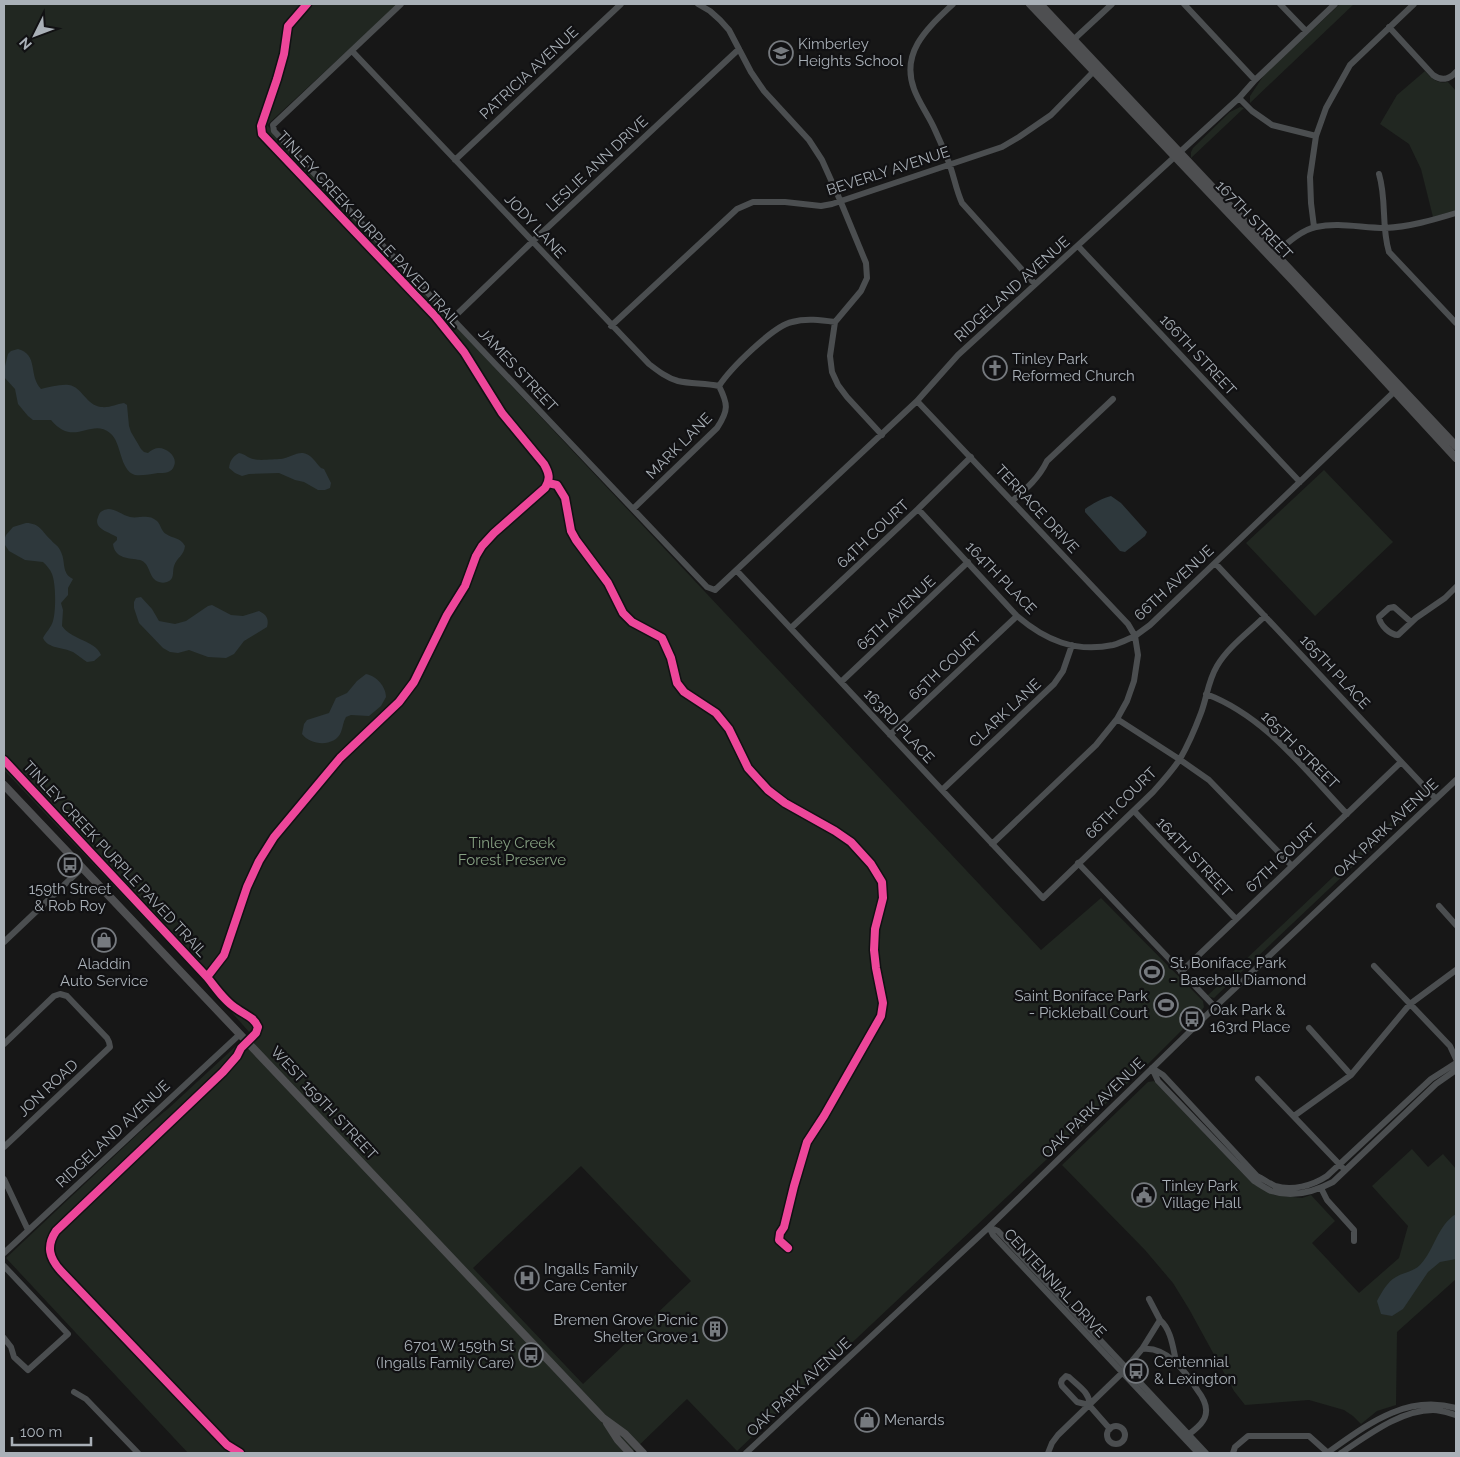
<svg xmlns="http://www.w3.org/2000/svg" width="1460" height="1457" font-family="Raleway,sans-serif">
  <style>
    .green { fill: #212721; fill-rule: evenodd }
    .water { fill: #2e383c }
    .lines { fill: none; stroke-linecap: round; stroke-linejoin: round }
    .minor { stroke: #4b4e50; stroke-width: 6 }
    .major { stroke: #4e4f51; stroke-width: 8 }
    .cycleway-casing { stroke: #111113; stroke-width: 11 }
    .cycleway { stroke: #ed469a; stroke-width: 8 }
    .labels { text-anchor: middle; stroke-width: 4.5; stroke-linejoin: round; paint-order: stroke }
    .poi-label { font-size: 15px; fill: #a9b0b7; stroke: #111113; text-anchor: start }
    .street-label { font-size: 15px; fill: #a9b0b7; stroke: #111113 }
    .park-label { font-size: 15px; fill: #86a082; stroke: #111113 }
  </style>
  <rect width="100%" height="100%" fill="#171717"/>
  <path class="green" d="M 4,4 L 398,4 L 267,125 L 1041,950 L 1101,898 L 1203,1001 L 1204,1007 L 1202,1010 L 1148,1064 L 737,1451 L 687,1399 L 631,1453 L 188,1453 L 6,1258 L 141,1131 L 170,1107 L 250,1033 L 212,990 L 4,770 ZM 581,1166 L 691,1281 L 583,1384 L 473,1268 Z
    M 1340,4 L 1354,4 L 1250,103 L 1250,96 L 1264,75 Z
    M 1425,71 C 1432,79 1437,84 1448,82 L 1456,91 L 1456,210 L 1433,217 L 1421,169 L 1409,144 L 1380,124 L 1397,95 Z
    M 1240,107 L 1244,108 L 1191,158 L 1191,152 L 1193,148 L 1230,112 Z
    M 1324,470 L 1393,542 L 1315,616 L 1246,543 Z
    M 1423,792 L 1425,796 L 1423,800 L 1217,995 L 1214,998 L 1207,996 Z
    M 1154,1081 L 1251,1182 L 1274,1195 L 1302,1198 L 1311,1195 L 1335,1221 L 1312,1243 L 1359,1293 L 1399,1258 L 1408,1226 L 1372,1186 L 1412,1149 L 1428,1167 L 1443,1154 L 1456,1169 L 1456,1279 L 1397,1332 L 1396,1405 L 1377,1411 L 1361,1424 L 1353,1416 L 1344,1410 L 1309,1400 L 1245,1405 L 1234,1391 L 1189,1309 L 1173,1283 L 1145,1250 L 1062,1165 L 1148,1082 Z"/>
  <path class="water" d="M 18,349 C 39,355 28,375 41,389 C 50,387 60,384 69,385 C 82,387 86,405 101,407 C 110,408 116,404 124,403 L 127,405 L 129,426 L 131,432 L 141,449 L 144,452 L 148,453 C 151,450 155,448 159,448 C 167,448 178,457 174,466 C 172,473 164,473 158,473 C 151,474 142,476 135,475 C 119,470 122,442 110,433 C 91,417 74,448 51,420 L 33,420 L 28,416 L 18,404 L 15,389 L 4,377 L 4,370 L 8,354 L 11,351 Z
    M 239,453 C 245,454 248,458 253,459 C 259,461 274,459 281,459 C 288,458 297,452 303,453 C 311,454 316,463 321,468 L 324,469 L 331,483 L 330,488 L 325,490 L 318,490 L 304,482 L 295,480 L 279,473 L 249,474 L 242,476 L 235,473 L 229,468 C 230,461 232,457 239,453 Z
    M 1111,496 L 1121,503 L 1147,532 L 1145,536 L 1125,552 L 1120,551 L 1085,512 L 1085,509 C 1092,504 1102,498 1111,496 Z
    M 108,509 C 116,509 122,515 130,517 C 139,519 148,513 157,521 C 161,525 161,531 166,534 C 173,539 180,537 185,546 C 184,556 177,557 174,566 C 172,573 175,579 167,582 C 164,583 162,583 159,582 C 148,579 151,563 140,560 C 129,558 115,559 113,544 L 117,540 L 117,537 C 109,532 93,529 98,517 C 100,511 103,510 108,509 Z
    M 26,523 C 40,523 42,532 51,540 C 54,544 59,546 61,552 C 66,562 61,573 73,579 L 68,588 L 68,595 L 61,603 L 63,610 L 62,626 C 73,641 95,640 101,655 L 94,661 L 87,662 C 82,659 78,655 73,652 C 63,647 48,649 43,638 C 46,632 51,628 53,621 C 56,611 56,584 52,574 C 50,569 47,566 43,562 L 25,560 L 9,551 L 5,545 L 4,540 L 6,535 L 13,527 Z
    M 141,597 L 152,609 L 159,621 L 175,624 L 186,621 L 208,606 L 212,605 L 231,615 L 243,616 L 259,611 C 267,615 269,619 267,627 L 244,641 L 234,654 L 226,658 L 208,657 L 189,650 L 178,653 L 170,652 L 163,648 L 139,623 L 134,608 L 134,602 L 136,598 Z
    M 366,674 C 377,676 386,687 386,697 L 381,706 L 369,716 L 351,715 L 346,717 C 343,722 343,727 341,732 C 335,747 311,746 302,734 L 304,724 L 307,720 L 329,713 L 336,698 L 347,693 L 357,681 Z
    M 1456,1214 L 1456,1259 L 1440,1262 L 1428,1272 L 1403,1309 L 1392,1316 L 1381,1314 L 1377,1301 C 1382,1292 1387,1282 1396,1277 C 1404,1272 1413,1272 1420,1265 C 1435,1249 1437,1226 1456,1214 Z"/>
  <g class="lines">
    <path class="minor" d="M 401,4 L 273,125 L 274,131 L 707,587 L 715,590 L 917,401 L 958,355 L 1239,98 L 1255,80 L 1335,4
      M 698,4 L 710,11 L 720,20 L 729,30 L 751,72 L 764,91 L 809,140 L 822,160 L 840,200 L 866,263 L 867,278 L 861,291 L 835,322 L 830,356 L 832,372 L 838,385 L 847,397 L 882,435
      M 953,4 C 929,27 900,51 914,89 C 919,103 929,116 935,130 C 940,141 945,152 949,163 C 954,176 956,190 962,203 L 1035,284
      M 1184,4 L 1255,80
      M 1280,4 L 1306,31
      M 1389,27 L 1433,75 C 1441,81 1449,80 1456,72
      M 1071,42 L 1112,4
      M 352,51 L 649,364 C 658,371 667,378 678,381 C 691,384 705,383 719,386
      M 1239,98 L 1252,111 L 1272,125 L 1316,136
      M 455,160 L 621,4
      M 1379,174 C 1387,201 1381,226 1389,252 L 1456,323
      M 1314,227 L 1311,203 L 1310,177 L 1316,136 L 1326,108 L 1350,65 L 1414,4
      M 1078,246 L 1300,482
      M 1271,257 C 1283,247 1300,230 1316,227 C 1339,222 1362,228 1385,228 C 1409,227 1433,220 1456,213
      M 452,319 L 532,242 L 739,49
      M 611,326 L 737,209 L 753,202 L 785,202 L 821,206 L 832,204 L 1002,147 L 1019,137 L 1051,115 L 1096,69
      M 917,401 L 1128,624 L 1135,636 C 1128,639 1121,643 1113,645 C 1075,653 1045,640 1017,616 L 918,509
      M 1012,501 C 1026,489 1039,478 1047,461 L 1113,399
      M 633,509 L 717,428 C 729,410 728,404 719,386 C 730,369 773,326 792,322 C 806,318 821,320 835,322
      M 1215,563 L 1436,799
      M 737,571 L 1043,898 L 1153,792 C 1162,782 1172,771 1180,759 C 1188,745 1195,729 1201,713 C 1207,697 1208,681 1217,666 C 1228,647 1249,632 1265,616
      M 1411,622 L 1394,607 L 1389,608 L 1379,617 C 1380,625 1390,635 1398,635 L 1416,618 L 1445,598 L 1456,587
      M 791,628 L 918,509 L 971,457
      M 841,682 L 968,562
      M 1206,694 C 1265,716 1305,770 1347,814
      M 1117,719 L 1179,759 L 1209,780 L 1292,866
      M 890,735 L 1017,616
      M 942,790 L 1054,684 L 1063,671 L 1072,645
      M 1134,811 L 1236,919
      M 992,844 L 1096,745 L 1117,719 L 1127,701 L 1134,681 L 1138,655 L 1135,636 L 1150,625 L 1397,389
      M 1078,863 L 1215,1007
      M 1439,906 L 1456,925
      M 4,942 L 82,868
      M 1374,966 L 1450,1046 L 1456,1059
      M 1181,972 L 1401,762
      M 1309,1028 L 1351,1075
      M 4,1044 L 54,996 L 60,994 L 67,996 L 107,1038 L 109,1042 L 110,1047 L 4,1147
      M 1152,1068 L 1158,1081 L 1254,1181 C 1259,1184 1265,1188 1271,1191 C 1292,1198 1314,1192 1333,1182 L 1436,1084 L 1456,1070
      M 1152,1068 L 1163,1075 L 1257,1176 C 1263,1179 1269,1183 1275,1186 C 1292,1191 1312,1186 1327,1176 L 1431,1079 L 1456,1063
      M 1258,1079 L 1342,1167
      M 1294,1116 L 1351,1075 L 1410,1004 L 1456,970
      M 4,1179 L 28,1230
      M 1321,1188 L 1327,1200 L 1354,1230 L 1354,1241
      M 989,1227 L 998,1231 L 1206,1453
      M 989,1227 L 993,1235 L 1198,1453
      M 4,1253 L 240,1034
      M 4,1266 L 68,1334 L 28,1370 L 14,1357 L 11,1347 L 4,1338
      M 1149,1299 L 1160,1320
      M 1142,1349 L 1160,1320 C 1171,1329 1173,1348 1176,1361
      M 1066,1376 L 1069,1377 C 1077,1385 1091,1393 1089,1405 L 1077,1402 L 1062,1386 L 1061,1383 L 1062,1380 Z
      M 74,1392 L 86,1399 L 138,1453
      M 1089,1405 L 1110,1429
      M1107 1435a9 9 0 1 1 18 0a9 9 0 1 1-18 0Z
      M 746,1453 L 989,1227 L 1215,1007 L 1456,780
      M 1048,1453 L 1052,1443 L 1058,1435 L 1122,1373 L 1142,1349 C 1167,1346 1186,1372 1198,1391 C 1202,1396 1207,1405 1206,1412 C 1206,1422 1194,1430 1187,1436
      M 1233,1453 L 1235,1447 L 1248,1436 L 1309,1436 L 1328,1453
      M 1327,1453 C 1367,1425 1405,1394 1456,1408
      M 1341,1453 C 1367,1436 1400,1410 1433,1410 C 1441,1410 1449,1413 1456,1415"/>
    <path class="major" d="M 1030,4 L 1294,282 L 1456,458
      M 1040,4 L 1456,446
      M 4,785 L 603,1418 L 625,1434 L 643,1453
      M 607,1423 L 618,1440 L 630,1453"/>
    <g class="cycleway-casing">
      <path id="cycleway" d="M 548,483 L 557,485 L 565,498 L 571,531 L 576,540 L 608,583 L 623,613 L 632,622 L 662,638 L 671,658 L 677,683 L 684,692 L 716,713 L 729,729 L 748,768 L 768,790 L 785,803 L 835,831 L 851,842 L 871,864 L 882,882 L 883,898 L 875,929 L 874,950 L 876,968 L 883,1003 L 881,1016 L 824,1116 L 807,1142 L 794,1186 L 784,1227 L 780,1233 L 779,1240 L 788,1248
        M 4,760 L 207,977 C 216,988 225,1002 237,1009 C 245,1015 254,1017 258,1027 L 256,1033 L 241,1048 L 237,1056 L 223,1072 L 56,1231 C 46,1246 49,1258 61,1271 L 227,1445 L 240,1453
        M 207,977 L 224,955 L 247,887 L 259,861 L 274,837 L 340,758 L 399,702 L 414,682 L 447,615 L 465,586 L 476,556 L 482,546 L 494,533 L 545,488 C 551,479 549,473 544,464 L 502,413 L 464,352 L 435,316 L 262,134 L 261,126 L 277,79 L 284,54 L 288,26 L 307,4"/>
    </g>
    <use href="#cycleway" class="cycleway"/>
  </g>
  <defs>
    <g id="school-ring" transform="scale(1.25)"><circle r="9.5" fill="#111113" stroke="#767a7f" stroke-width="1.5"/><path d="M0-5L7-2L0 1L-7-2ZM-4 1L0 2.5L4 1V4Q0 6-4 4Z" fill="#767a7f"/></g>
    <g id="church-ring" transform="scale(1.25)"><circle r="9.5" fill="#111113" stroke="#767a7f" stroke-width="1.5"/><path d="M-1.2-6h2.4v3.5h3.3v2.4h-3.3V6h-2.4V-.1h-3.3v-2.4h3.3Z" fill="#767a7f"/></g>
    <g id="bus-ring" transform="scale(1.25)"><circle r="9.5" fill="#111113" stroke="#767a7f" stroke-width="1.5"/><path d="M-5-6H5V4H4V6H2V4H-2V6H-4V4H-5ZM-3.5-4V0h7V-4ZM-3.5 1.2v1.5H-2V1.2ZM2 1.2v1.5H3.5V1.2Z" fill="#767a7f"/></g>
    <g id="shop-ring" transform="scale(1.25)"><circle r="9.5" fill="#111113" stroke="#767a7f" stroke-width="1.5"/><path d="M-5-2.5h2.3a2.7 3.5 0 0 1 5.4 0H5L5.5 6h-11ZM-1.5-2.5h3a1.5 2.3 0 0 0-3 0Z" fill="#767a7f"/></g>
    <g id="stadium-ring" transform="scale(1.25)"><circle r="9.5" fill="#111113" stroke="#767a7f" stroke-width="1.5"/><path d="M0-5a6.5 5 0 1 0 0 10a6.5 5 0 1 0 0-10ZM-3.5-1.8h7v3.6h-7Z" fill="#767a7f"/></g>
    <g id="civic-ring" transform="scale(1.25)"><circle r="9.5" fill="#111113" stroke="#767a7f" stroke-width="1.5"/><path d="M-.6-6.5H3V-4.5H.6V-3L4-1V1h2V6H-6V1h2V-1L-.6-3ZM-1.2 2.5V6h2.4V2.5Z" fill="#767a7f"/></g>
    <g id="hospital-ring" transform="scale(1.25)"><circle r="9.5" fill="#111113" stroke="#767a7f" stroke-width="1.5"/><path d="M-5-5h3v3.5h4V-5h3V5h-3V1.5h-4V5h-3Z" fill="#767a7f"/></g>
    <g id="building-ring" transform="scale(1.25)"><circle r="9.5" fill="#111113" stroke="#767a7f" stroke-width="1.5"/><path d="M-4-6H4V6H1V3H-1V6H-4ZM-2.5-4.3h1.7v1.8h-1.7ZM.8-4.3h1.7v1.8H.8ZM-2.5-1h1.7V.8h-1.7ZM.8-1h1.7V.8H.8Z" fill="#767a7f"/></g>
  </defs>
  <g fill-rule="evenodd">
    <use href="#school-ring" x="781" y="53"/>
    <use href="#church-ring" x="995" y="368"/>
    <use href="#bus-ring" x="70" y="865"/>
    <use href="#shop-ring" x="104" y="940"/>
    <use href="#stadium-ring" x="1152" y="972"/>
    <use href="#stadium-ring" x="1166" y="1005"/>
    <use href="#bus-ring" x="1192" y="1019"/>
    <use href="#civic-ring" x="1144" y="1195"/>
    <use href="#hospital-ring" x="527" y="1278"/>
    <use href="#building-ring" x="715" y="1329"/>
    <use href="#bus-ring" x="531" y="1355"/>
    <use href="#bus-ring" x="1136" y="1371"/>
    <use href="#shop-ring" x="867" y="1420"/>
  </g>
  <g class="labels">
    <g class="poi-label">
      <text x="798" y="49">Kimberley<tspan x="798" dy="17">Heights School</tspan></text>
      <text x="1012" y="364">Tinley Park<tspan x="1012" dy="17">Reformed Church</tspan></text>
      <text x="70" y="894" text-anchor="middle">159th Street<tspan x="70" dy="17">&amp; Rob Roy</tspan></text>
      <text x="1170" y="968">St. Boniface Park<tspan x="1170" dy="17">- Baseball Diamond</tspan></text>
      <text x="104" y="969" text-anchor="middle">Aladdin<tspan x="104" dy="17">Auto Service</tspan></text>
      <text x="1148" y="1001" text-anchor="end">Saint Boniface Park<tspan x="1148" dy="17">- Pickleball Court</tspan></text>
      <text x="1210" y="1015">Oak Park &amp;<tspan x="1210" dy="17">163rd Place</tspan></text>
      <text x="1162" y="1191">Tinley Park<tspan x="1162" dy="17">Village Hall</tspan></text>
      <text x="544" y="1274">Ingalls Family<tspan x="544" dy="17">Care Center</tspan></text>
      <text x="698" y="1325" text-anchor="end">Bremen Grove Picnic<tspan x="698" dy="17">Shelter Grove 1</tspan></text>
      <text x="514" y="1351" text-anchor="end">6701 W 159th St<tspan x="514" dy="17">(Ingalls Family Care)</tspan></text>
      <text x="1154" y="1367">Centennial<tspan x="1154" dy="17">&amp; Lexington</tspan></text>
      <text x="884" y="1425">Menards</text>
    </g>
    <g class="street-label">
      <text transform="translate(529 73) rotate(-43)" y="5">PATRICIA AVENUE</text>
      <text transform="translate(597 164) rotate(-43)" y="5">LESLIE ANN DRIVE</text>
      <text transform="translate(888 171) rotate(-18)" y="5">BEVERLY AVENUE</text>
      <text transform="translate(1254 220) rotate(46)" y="5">167TH STREET</text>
      <text transform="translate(535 226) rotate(47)" y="5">JODY LANE</text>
      <text transform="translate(369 229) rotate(47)" y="5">TINLEY CREEK PURPLE PAVED TRAIL</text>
      <text transform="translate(1012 289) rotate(-42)" y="5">RIDGELAND AVENUE</text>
      <text transform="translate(1198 355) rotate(47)" y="5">166TH STREET</text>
      <text transform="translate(518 370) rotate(47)" y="5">JAMES STREET</text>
      <text transform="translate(679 446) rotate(-45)" y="5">MARK LANE</text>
      <text transform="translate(1037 509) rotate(47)" y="5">TERRACE DRIVE</text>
      <text transform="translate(873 534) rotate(-43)" y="5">64TH COURT</text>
      <text transform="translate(1001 578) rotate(46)" y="5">164TH PLACE</text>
      <text transform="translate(1174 583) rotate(-43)" y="5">66TH AVENUE</text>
      <text transform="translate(896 613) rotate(-43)" y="5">65TH AVENUE</text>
      <text transform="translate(945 666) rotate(-43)" y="5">65TH COURT</text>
      <text transform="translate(1335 672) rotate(47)" y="5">165TH PLACE</text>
      <text transform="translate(1005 713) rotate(-43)" y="5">CLARK LANE</text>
      <text transform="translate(899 726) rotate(47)" y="5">163RD PLACE</text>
      <text transform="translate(1300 750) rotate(45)" y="5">165TH STREET</text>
      <text transform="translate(1121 803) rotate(-45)" y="5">66TH COURT</text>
      <text transform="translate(1386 828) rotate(-43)" y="5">OAK PARK AVENUE</text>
      <text transform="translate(1194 857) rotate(47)" y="5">164TH STREET</text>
      <text transform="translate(1282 858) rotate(-43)" y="5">67TH COURT</text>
      <text transform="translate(115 859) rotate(47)" y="5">TINLEY CREEK PURPLE PAVED TRAIL</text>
      <text transform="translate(48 1088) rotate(-43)" y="5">JON ROAD</text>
      <text transform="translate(324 1103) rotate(47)" y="5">WEST 159TH STREET</text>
      <text transform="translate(1093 1108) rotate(-44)" y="5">OAK PARK AVENUE</text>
      <text transform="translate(113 1134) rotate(-43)" y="5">RIDGELAND AVENUE</text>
      <text transform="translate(1055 1283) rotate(47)" y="5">CENTENNIAL DRIVE</text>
      <text transform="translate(799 1387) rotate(-43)" y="5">OAK PARK AVENUE</text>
    </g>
    <g class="park-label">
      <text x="512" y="848">Tinley Creek<tspan x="512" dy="17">Forest Preserve</tspan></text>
    </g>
  </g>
  <rect width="1460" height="1457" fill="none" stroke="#a9b0b7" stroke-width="10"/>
  <g transform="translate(35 35) rotate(228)" stroke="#111113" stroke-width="4" paint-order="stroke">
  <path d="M0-4L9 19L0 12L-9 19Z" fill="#a9b0b7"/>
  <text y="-8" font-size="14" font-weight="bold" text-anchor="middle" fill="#a9b0b7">N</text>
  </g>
  <path d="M12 1437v8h79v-8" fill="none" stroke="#a9b0b7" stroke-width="2.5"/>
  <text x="20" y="1437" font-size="15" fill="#a9b0b7" stroke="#111113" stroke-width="4" paint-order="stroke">100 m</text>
</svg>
